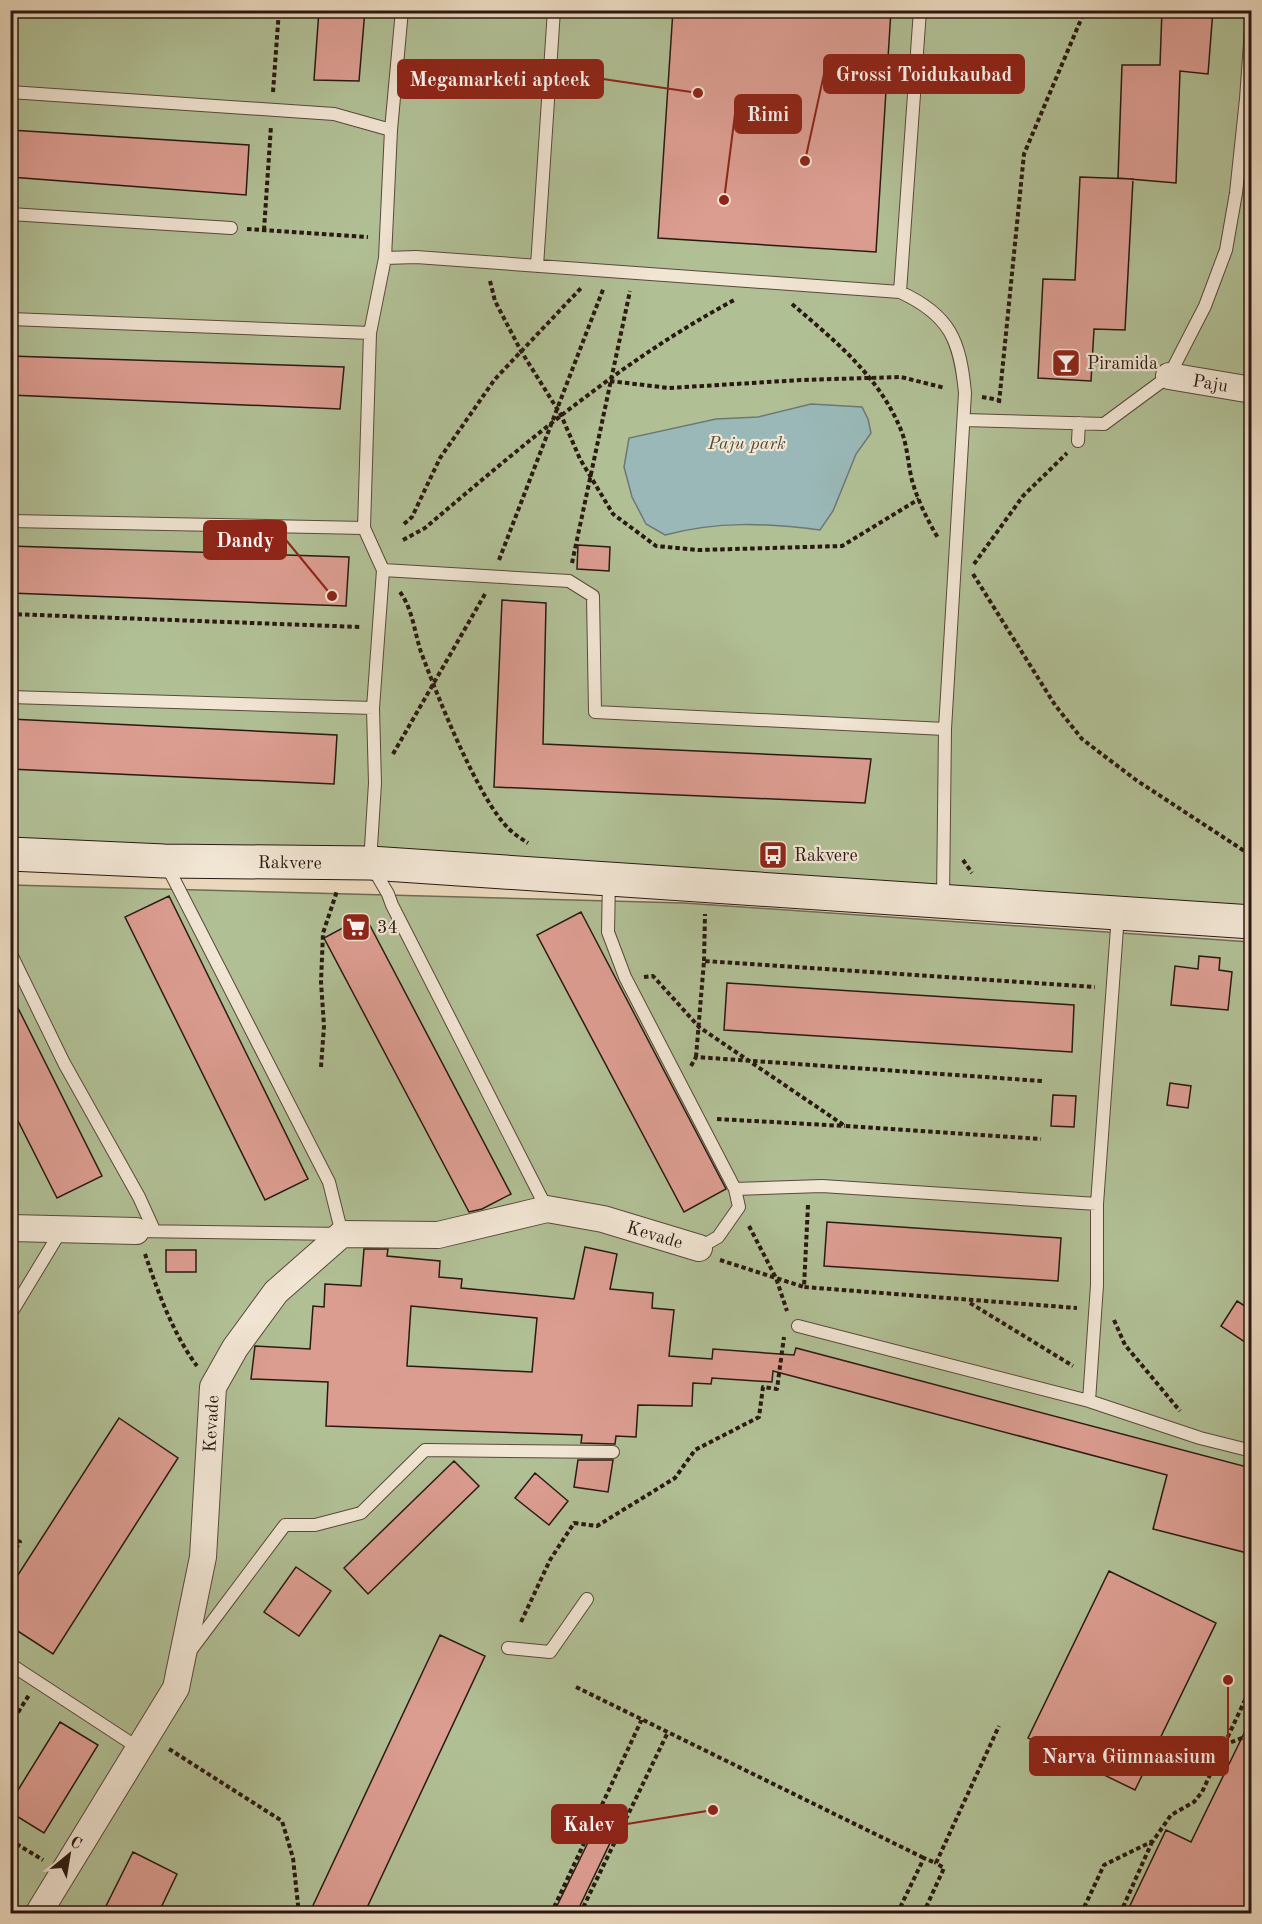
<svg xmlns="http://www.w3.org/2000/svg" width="1262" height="1924" font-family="'Old Standard TT',serif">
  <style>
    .green { fill: #b1bf95; stroke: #6e6c54; stroke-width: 1.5 }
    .water { fill: #99b8b7; stroke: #6d7875; stroke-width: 1.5 }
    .building { fill: #dc9d91; stroke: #2a1912; stroke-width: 1.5; fill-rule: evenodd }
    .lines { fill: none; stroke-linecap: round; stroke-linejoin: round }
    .lane-casing { stroke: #5a483c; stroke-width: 14 }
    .street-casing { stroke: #5a483c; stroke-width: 28 }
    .secondary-casing { stroke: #2a1912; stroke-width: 35 }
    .path { stroke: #2a1912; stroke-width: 4; stroke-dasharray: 4.5 3; stroke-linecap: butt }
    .lane { stroke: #f1e5d3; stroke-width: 12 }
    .street { stroke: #f1e5d3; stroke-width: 26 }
    .secondary { stroke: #f1e5d3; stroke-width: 33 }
    .labels { text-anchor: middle; stroke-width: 4.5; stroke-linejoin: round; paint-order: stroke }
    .poi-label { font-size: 18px; fill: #2a1912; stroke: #f1e5d3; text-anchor: start }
    .street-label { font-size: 18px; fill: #2a1912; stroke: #f1e5d3 }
    .park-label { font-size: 18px; font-style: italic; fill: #524b39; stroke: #f1e5d3 }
    .leader { fill: none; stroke: #8f2418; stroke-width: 2 }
    .callout-dot { fill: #8f2418; stroke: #f1e5d3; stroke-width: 2 }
    .callout { fill: #8f2418; stroke: #8f2418; stroke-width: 2 }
    .callout-label { font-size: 20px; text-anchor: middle; font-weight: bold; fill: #fff }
  </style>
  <rect width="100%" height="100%" fill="#ead7bc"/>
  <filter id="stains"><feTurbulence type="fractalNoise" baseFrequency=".00333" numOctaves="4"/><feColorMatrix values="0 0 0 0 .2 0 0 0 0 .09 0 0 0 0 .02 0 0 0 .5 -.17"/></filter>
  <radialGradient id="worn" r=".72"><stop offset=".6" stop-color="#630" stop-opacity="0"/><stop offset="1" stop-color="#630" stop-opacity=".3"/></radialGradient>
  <path class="green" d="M 10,11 L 1251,11 L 1251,922 L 11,845 Z
    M 10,885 L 684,903 L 1251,942 L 1251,1913 L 11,1913 Z"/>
  <path class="water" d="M 811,404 L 862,407 L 868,419 L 871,433 L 856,454 L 833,511 L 820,530 C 767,523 717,521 665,535 L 646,524 L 632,497 L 624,467 L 629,438 L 716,419 L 758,417 Z"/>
  <path class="building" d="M 319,10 L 365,10 L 359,81 L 314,80 Z
    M 673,10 L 891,10 L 876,252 L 658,238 Z
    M 1162,10 L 1213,10 L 1208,74 L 1180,71 L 1176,183 L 1118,178 L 1122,65 L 1160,65 Z
    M 10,130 L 249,145 L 246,195 L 10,177 Z
    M 1080,177 L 1133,179 L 1125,330 L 1094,329 L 1091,381 L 1038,378 L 1043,279 L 1075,280 Z
    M 10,356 L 344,367 L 340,409 L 10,395 Z
    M 578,545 L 610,547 L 609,571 L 577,569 Z
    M 10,546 L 349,557 L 346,606 L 10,593 Z
    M 502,600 L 546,603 L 543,744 L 871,759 L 865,803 L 494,787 Z
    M 10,719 L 337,735 L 334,784 L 10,769 Z
    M 169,896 L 308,1179 L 265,1200 L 125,917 Z
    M 581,912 L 726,1189 L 684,1212 L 537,935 Z
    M 365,916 L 511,1194 L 482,1209 L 469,1212 L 324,938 Z
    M 1199,956 L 1220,958 L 1219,970 L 1232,972 L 1228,1010 L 1171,1005 L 1175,966 L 1198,969 Z
    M 727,983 L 1074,1005 L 1072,1052 L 724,1030 Z
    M 10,992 L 102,1176 L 57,1198 L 10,1105 Z
    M 1170,1083 L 1191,1086 L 1188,1108 L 1167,1105 Z
    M 1053,1095 L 1076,1096 L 1074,1127 L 1051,1126 Z
    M 827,1222 L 1061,1238 L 1058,1281 L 824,1266 Z
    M 585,1247 L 617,1254 L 610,1289 L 653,1293 L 652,1308 L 674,1310 L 669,1356 L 712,1359 L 713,1349 L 794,1355 L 796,1348 L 1251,1468 L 1251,1554 L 1153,1529 L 1167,1475 L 773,1371 L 772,1382 L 712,1378 L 711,1384 L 693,1383 L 692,1406 L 638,1405 L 636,1437 L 616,1436 L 615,1444 L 581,1443 L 582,1435 L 326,1426 L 328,1382 L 251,1379 L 255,1346 L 310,1349 L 313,1306 L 324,1307 L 325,1284 L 361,1286 L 364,1249 L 388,1249 L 387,1256 L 440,1261 L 439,1277 L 462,1279 L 461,1288 L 574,1299 ZM 411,1306 L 537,1318 L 532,1372 L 407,1366 Z
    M 166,1250 L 196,1250 L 196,1272 L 166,1272 Z
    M 1237,1301 L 1251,1310 L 1251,1346 L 1221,1326 Z
    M 119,1418 L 178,1458 L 53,1654 L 10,1626 L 10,1570 L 18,1575 Z
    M 578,1460 L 613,1460 L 608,1492 L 574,1487 Z
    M 454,1461 L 479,1486 L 368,1594 L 344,1568 Z
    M 535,1473 L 568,1501 L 549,1525 L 515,1498 Z
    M 296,1567 L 331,1591 L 299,1636 L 264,1612 Z
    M 1109,1571 L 1216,1623 L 1135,1790 L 1028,1738 Z
    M 440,1635 L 485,1656 L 364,1914 L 309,1914 Z
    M 1251,1719 L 1251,1914 L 1126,1914 L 1166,1830 L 1191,1842 Z
    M 60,1722 L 98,1745 L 44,1833 L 10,1812 L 10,1803 Z
    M 603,1812 L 621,1820 L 576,1914 L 553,1914 Z
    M 133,1852 L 177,1874 L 158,1914 L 102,1914 Z"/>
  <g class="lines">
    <g class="lane-casing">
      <path id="lane" d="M 10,92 L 334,114 L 391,130 L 385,258 L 416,257 L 900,292 C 950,315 960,340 965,393 L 945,729 L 943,899
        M 391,130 L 402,10
        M 10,214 L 231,228
        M 385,258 L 370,333 L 364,528 L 383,570 L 373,708 L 375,783 L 370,863 L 388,894 L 392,905 L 547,1209
        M 537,266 L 554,10
        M 900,292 L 920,10
        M 10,319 L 370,333
        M 964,420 L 1104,424 L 1169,376 L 1205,306 L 1226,250 L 1236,193 L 1246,99 L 1252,15
        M 1078,441 L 1079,423
        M 10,521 L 364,528
        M 383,570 L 569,581 L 593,596 L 595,712 L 945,729
        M 10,697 L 373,708
        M 609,879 L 608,932 L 625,977 L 735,1189 L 739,1207 L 718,1237 L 699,1248
        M 10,952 L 64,1063 L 139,1197 L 154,1230
        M 735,1189 L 822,1186 L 1097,1204
        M 136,1231 L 342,1234 L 329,1182 L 166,864
        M 10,1315 L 62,1229
        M 798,1326 L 1089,1401 L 1200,1438 L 1252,1451
        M 1089,1401 L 1097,1285 L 1097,1204 L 1118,914
        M 508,1648 L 550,1652 L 587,1599
        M 191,1650 L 285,1525 L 315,1525 L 361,1513 L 425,1450 L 613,1452
        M 10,1664 L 140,1749"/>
    </g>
    <g class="street-casing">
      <g id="street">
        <path id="s1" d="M 1169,376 L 1252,390"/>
        <path d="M 10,1228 L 136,1231"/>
        <path id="s2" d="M 38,1914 L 176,1688 L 203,1557 L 213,1387 L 235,1348 L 276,1292 L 342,1234 L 438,1235 L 547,1209 L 603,1219 L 699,1248"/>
      </g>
    </g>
    <g class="secondary-casing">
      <g id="secondary">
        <path id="s3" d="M 10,854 L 164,861 L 370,863 L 1252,922"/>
      </g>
    </g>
    <path class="path" d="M 273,92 L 279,10
      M 247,229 L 368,237
      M 264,230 L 271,126
      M 490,281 L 495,301 L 521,351 L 561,415 L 580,459 L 613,514 L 656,546 L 698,550 L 842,546 L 919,499
      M 792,304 C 834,340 879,376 901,430 C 908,447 908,467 913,484 C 919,503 928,521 938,538
      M 610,381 L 669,388 L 801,380 L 901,377 L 945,388
      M 982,397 L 999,400
      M 999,403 L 1024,154 L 1085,10
      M 404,524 L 412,517 L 440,458 L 495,379 L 582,287
      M 403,540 L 425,528 C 523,445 622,360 736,299
      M 499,560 L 604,287
      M 572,563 L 630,291
      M 974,564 L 1023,496 L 1067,453
      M 973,574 L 1055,705 L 1082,739 L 1136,780 L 1252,856
      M 400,592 C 413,610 414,631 421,652 C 437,695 478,799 509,829 C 515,835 522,839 528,843
      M 10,614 L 361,627
      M 393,754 L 485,594
      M 963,860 L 972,873
      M 704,961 L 705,914
      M 644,977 L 653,976 L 699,1027 L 845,1126 L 1041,1139
      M 696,1057 L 704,961 L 1095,987
      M 691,1066 L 696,1057 L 1042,1081
      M 321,1067 L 324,1026 L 321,982 L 323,933 L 337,891
      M 717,1119 L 845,1126
      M 808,1205 L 804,1287 L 1077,1308
      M 749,1226 L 776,1278 L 787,1311
      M 145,1254 C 158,1292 173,1334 197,1366
      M 720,1260 L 804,1287
      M 970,1303 L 1073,1366
      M 1114,1320 L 1125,1345 L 1180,1411
      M 10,1536 L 20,1542 L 10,1557
      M 521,1622 L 550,1560 L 574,1523 L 597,1526 L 675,1478 L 695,1450 L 759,1417 L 763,1387 L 777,1389 L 784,1337
      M 576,1687 L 924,1858
      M 10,1725 L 29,1695
      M 1224,1745 L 1252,1734
      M 169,1749 L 282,1821 L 293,1858 L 299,1914
      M 10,1840 L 43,1860
      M 551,1914 L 642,1719
      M 580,1914 L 668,1732
      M 897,1914 L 924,1858 L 936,1863
      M 923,1914 L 944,1868 L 936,1863 L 999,1726
      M 1081,1914 L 1104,1865 L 1153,1841 L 1171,1815 L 1194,1802 L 1202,1792 L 1252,1685
      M 1120,1914 L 1152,1842"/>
    <use href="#lane" class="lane"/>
    <use href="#street" class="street"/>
    <use href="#secondary" class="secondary"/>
  </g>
  <defs>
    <g id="bar-square" transform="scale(1.5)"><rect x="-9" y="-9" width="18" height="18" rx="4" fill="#8f2418" stroke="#f1e5d3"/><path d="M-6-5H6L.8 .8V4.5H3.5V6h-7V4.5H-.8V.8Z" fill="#fff"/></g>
    <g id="bus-square" transform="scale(1.5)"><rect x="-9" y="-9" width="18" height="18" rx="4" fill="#8f2418" stroke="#f1e5d3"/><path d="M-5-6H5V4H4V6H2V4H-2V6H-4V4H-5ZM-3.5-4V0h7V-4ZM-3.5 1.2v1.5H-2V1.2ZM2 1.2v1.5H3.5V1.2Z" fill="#fff"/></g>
    <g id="supermarket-square" transform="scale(1.5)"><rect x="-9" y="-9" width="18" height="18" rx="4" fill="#8f2418" stroke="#f1e5d3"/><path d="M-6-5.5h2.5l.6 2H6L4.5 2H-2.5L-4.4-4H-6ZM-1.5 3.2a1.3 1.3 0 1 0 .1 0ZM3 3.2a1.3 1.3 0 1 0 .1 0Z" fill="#fff"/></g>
  </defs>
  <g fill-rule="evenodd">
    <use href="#bar-square" x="1066" y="363"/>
    <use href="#bus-square" x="773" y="855"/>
    <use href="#supermarket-square" x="356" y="927"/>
  </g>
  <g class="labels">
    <g class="poi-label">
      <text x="1087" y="369">Piramida</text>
      <text x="794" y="861">Rakvere</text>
      <text x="377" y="933">34</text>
    </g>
    <g class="street-label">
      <text dy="6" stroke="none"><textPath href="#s1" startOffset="42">Paju</textPath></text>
      <text dy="6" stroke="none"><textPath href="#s3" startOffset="280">Rakvere</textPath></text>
      <text dy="6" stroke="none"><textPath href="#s2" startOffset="1090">Kevade</textPath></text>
      <text dy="6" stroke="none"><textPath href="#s2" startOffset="532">Kevade</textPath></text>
    </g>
    <g class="park-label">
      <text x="747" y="449">Paju park</text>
    </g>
  </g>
  <path class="leader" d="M805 161L824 74M698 93L603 79M724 200L735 114M332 596L286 540M1228 1680L1228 1756M713 1810L627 1824"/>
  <g class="callout-dot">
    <circle cx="805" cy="161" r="6"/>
    <circle cx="698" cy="93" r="6"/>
    <circle cx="724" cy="200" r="6"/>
    <circle cx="332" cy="596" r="6"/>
    <circle cx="1228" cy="1680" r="6"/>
    <circle cx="713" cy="1810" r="6"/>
  </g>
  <g class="callout">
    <rect x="824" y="55" width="200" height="38" rx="6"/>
    <rect x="398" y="60" width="205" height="38" rx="6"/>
    <rect x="735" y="95" width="66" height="38" rx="6"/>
    <rect x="204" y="521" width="82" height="38" rx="6"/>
    <rect x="1030" y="1737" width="198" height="38" rx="6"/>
    <rect x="552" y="1805" width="75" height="38" rx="6"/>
  </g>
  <g class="callout-label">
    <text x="924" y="81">Grossi Toidukaubad</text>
    <text x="500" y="86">Megamarketi apteek</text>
    <text x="768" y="121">Rimi</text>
    <text x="245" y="547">Dandy</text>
    <text x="1129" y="1763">Narva Gümnaasium</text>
    <text x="589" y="1831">Kalev</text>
  </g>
  <rect width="1262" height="1924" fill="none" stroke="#ead7bc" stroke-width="36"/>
  <rect x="12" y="12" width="1238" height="1900" fill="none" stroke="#2a1912" stroke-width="3"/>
  <rect x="18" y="18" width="1226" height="1888" fill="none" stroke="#2a1912" stroke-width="1.5"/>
  <g transform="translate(69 1855) rotate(30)" stroke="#f1e5d3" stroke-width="4.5" paint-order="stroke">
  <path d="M0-4.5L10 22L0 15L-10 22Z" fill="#2a1912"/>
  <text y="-9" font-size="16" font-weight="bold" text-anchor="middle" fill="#2a1912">С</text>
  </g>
  <rect width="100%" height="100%" filter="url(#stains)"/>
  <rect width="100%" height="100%" fill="url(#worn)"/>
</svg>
